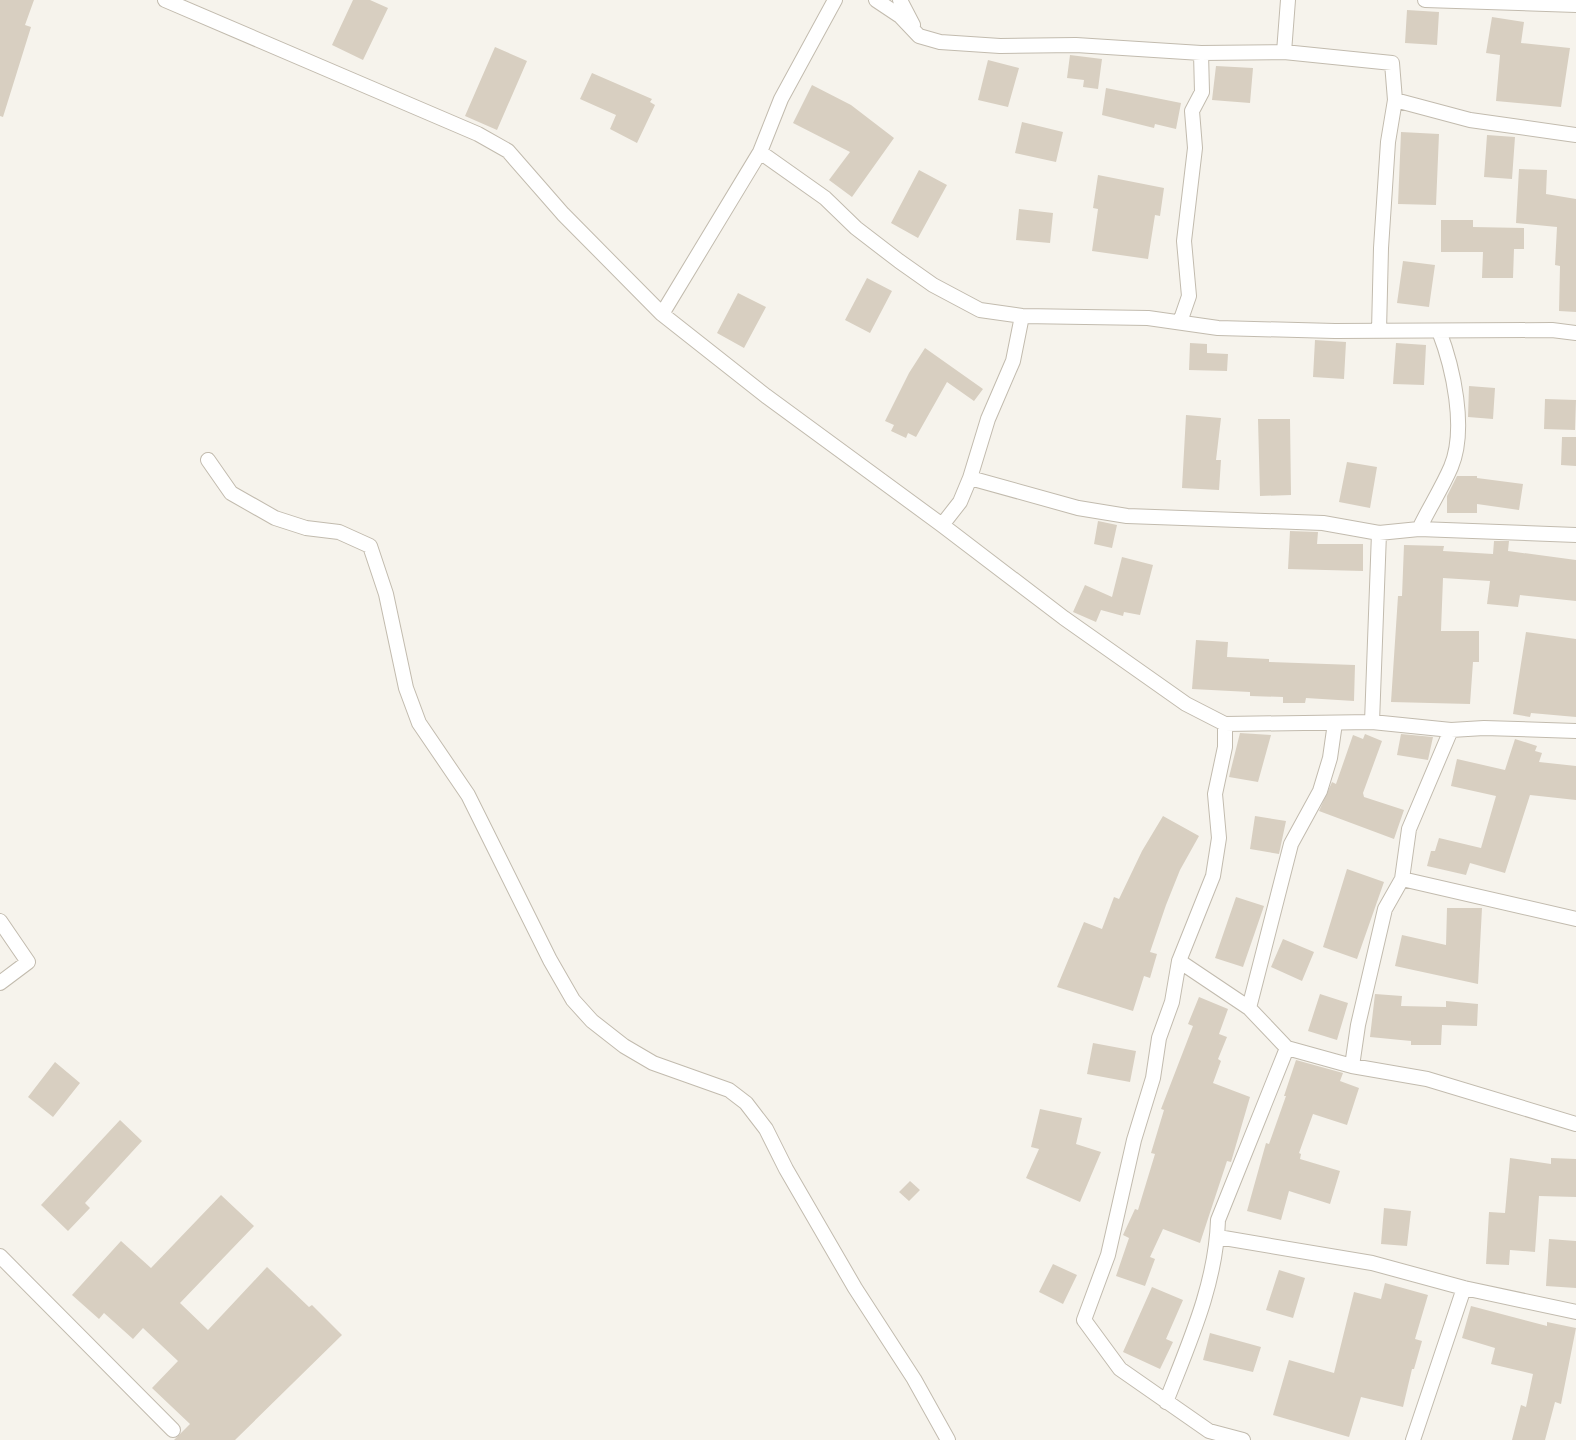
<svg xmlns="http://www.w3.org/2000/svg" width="1576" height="1440" font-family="'Sofia Sans Condensed',sans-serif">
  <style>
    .building { fill: #d8cfc1 }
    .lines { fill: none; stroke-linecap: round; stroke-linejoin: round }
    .street-casing { stroke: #c2bbae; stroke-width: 16 }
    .street { stroke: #fff; stroke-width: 14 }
  </style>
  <rect width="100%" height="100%" fill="#f6f3ec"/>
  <path class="building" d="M 0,0 L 34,0 L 25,25 L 31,27 L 3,117 L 0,116 Z
    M 353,0 L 370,0 L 388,8 L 363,60 L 332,45 Z
    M 1407,10 L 1439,12 L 1437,45 L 1405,43 Z
    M 1492,17 L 1524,22 L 1521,43 L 1570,48 L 1561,107 L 1496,101 L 1500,55 L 1486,53 Z
    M 495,47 L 527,61 L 497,130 L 465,116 Z
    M 1070,55 L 1102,59 L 1098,89 L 1083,87 L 1084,80 L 1067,78 Z
    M 988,60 L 1019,68 L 1008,107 L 978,100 Z
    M 1216,66 L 1253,68 L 1250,103 L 1212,100 Z
    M 592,73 L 652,99 L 650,102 L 655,105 L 637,143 L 610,129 L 616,115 L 580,99 Z
    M 812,85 L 851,105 L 894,138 L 852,197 L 829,180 L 850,152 L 793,123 Z
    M 1106,88 L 1181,103 L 1176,129 L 1155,124 L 1154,128 L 1102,115 Z
    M 1022,122 L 1063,132 L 1056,162 L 1015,153 Z
    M 1401,132 L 1439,134 L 1436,205 L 1398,204 Z
    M 1487,135 L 1515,137 L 1512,179 L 1484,177 Z
    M 1519,169 L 1547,170 L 1546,194 L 1576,199 L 1576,312 L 1559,311 L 1560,266 L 1555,265 L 1557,227 L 1516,223 Z
    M 919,170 L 947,185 L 918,238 L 891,223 Z
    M 1098,175 L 1164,188 L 1160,216 L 1155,215 L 1148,259 L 1092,251 L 1098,209 L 1093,208 Z
    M 1019,209 L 1053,213 L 1050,243 L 1016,240 Z
    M 1441,220 L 1473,220 L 1473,227 L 1524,228 L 1524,249 L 1514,249 L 1513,278 L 1482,278 L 1483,252 L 1441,252 Z
    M 1403,261 L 1435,265 L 1429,307 L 1397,303 Z
    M 867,278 L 892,291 L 870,333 L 845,320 Z
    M 738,293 L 766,307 L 744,348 L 717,333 Z
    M 1315,340 L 1346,342 L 1344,379 L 1313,377 Z
    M 1190,343 L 1207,344 L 1207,353 L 1228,354 L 1227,371 L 1189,370 Z
    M 1396,343 L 1426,345 L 1424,385 L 1393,384 Z
    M 925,348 L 983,389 L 974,401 L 947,382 L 916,437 L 908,433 L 906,438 L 891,431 L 894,425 L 885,421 L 909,373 Z
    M 1469,386 L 1495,388 L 1493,419 L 1468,417 Z
    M 1545,399 L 1576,400 L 1575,430 L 1544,429 Z
    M 1186,415 L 1221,418 L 1216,460 L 1221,460 L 1219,490 L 1182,488 Z
    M 1258,419 L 1290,419 L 1291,495 L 1260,496 Z
    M 1562,437 L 1576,437 L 1576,466 L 1561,465 Z
    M 1347,462 L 1377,467 L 1370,508 L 1339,502 Z
    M 1457,476 L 1477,476 L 1477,478 L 1523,484 L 1519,510 L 1477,504 L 1477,513 L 1447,513 L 1447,496 Z
    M 1098,521 L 1117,525 L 1112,548 L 1094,544 Z
    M 1290,531 L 1318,532 L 1317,544 L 1363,544 L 1363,571 L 1288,569 Z
    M 1494,541 L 1509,541 L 1508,551 L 1576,560 L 1576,601 L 1520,595 L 1518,607 L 1487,604 L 1490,581 L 1443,578 L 1441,631 L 1479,631 L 1479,662 L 1473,662 L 1470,704 L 1391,702 L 1398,596 L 1402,596 L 1404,545 L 1444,546 L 1443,551 L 1493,554 Z
    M 1122,557 L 1153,565 L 1140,615 L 1124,612 L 1123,616 L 1101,610 L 1096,622 L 1073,612 L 1085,585 L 1112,597 Z
    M 1526,632 L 1576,639 L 1576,717 L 1531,713 L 1530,717 L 1513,714 Z
    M 1196,640 L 1228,642 L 1227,657 L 1269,659 L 1269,662 L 1355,665 L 1354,701 L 1306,698 L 1305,703 L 1283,703 L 1283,697 L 1250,696 L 1250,692 L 1192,689 Z
    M 1240,733 L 1271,735 L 1258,782 L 1229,777 Z
    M 1365,734 L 1382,741 L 1363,793 L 1364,797 L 1404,810 L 1394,839 L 1319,811 L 1332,782 L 1336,784 L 1353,735 L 1363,739 Z
    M 1401,734 L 1433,737 L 1428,760 L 1397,755 Z
    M 1515,739 L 1537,746 L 1535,751 L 1542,753 L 1539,762 L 1576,766 L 1576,800 L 1530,795 L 1505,873 L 1470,863 L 1466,875 L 1427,866 L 1431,851 L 1435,851 L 1439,838 L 1481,848 L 1496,796 L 1451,786 L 1457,759 L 1505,770 Z
    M 1163,816 L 1199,836 L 1180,870 L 1166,905 L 1150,952 L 1157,954 L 1150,978 L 1144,976 L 1133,1011 L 1057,987 L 1084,922 L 1102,929 L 1114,897 L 1119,899 L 1142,851 Z
    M 1255,816 L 1286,821 L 1279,854 L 1250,849 Z
    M 1347,869 L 1384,882 L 1357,959 L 1323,947 Z
    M 1236,897 L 1264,906 L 1243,967 L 1215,958 Z
    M 1447,908 L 1482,908 L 1478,984 L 1395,966 L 1402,935 L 1446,945 Z
    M 1283,939 L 1314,952 L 1302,981 L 1271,967 Z
    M 1320,994 L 1348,1003 L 1337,1040 L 1308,1031 Z
    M 1375,994 L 1402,996 L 1401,1006 L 1446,1007 L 1446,1001 L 1478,1004 L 1477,1026 L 1442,1025 L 1441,1045 L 1411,1045 L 1411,1041 L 1370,1037 Z
    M 1199,997 L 1228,1009 L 1219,1034 L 1227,1037 L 1218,1059 L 1221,1061 L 1213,1083 L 1250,1097 L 1231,1162 L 1227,1161 L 1200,1243 L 1163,1229 L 1150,1257 L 1155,1259 L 1145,1286 L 1116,1276 L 1129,1238 L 1123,1235 L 1135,1209 L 1138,1210 L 1155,1154 L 1151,1153 L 1164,1110 L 1161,1109 L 1193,1026 L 1188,1024 Z
    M 1093,1043 L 1136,1051 L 1130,1082 L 1087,1074 Z
    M 1296,1060 L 1343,1073 L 1340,1081 L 1359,1088 L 1347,1125 L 1313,1114 L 1299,1153 L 1301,1154 L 1300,1159 L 1340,1171 L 1330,1204 L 1289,1191 L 1281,1220 L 1247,1211 L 1266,1143 L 1269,1144 L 1286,1096 L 1284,1096 Z
    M 55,1062 L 80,1083 L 53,1117 L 28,1097 Z
    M 1040,1109 L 1082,1118 L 1076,1144 L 1101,1152 L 1080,1202 L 1026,1178 L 1039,1149 L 1031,1147 Z
    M 120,1120 L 142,1141 L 85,1203 L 90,1208 L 68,1231 L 41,1205 Z
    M 1510,1158 L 1551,1164 L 1551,1158 L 1576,1159 L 1576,1197 L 1539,1196 L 1535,1252 L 1510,1250 L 1509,1265 L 1486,1264 L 1489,1212 L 1505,1213 Z
    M 910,1181 L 920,1190 L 909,1201 L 899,1192 Z
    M 221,1195 L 254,1226 L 180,1303 L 208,1330 L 267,1267 L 309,1307 L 312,1305 L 342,1335 L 235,1440 L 174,1440 L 190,1424 L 152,1388 L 178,1361 L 143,1328 L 133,1339 L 104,1313 L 99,1319 L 72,1295 L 121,1241 L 151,1268 Z
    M 1384,1208 L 1411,1211 L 1407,1246 L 1381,1244 Z
    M 1549,1239 L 1576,1241 L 1576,1288 L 1546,1286 Z
    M 1053,1264 L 1077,1275 L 1063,1304 L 1039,1292 Z
    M 1279,1270 L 1305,1278 L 1293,1318 L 1266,1310 Z
    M 1385,1283 L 1428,1295 L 1415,1339 L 1422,1341 L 1414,1369 L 1412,1369 L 1403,1407 L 1361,1397 L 1349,1437 L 1273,1415 L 1289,1360 L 1334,1373 L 1354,1292 L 1381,1299 Z
    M 1152,1287 L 1183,1300 L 1166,1339 L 1173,1342 L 1160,1369 L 1123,1352 Z
    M 1471,1306 L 1547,1326 L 1547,1322 L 1576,1328 L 1561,1404 L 1555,1402 L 1545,1440 L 1512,1440 L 1521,1405 L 1526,1407 L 1533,1374 L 1491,1364 L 1495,1348 L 1462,1338 Z
    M 1210,1333 L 1261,1347 L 1253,1372 L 1203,1360 Z"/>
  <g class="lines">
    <g class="street-casing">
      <path id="street" d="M 165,0 L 478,134 L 508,151 L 563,214 L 662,314 L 766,396 L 942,525 L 1064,618 L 1186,704 L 1225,724 L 1372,722 L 1451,730 L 1484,728 L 1576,731
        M 876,0 L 900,16 L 919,36 L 940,42 L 1000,46 L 1076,45 L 1201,53 L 1284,52 L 1392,63 L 1395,100 L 1388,142 L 1381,248 L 1379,331
        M 900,0 L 913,25
        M 1425,0 L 1576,5
        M 1284,52 L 1288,0
        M 1395,100 L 1470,120 L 1576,135
        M 760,152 L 825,198 L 856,228 L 899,261 L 933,285 L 980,310 L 1022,316 L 1148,318 L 1218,328 L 1335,331 L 1552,330 L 1576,333
        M 662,314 L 760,152 L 781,99 L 835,0
        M 1180,322 L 1189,296 L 1184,241 L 1195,148 L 1192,111 L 1202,92 L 1201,53
        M 208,460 L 231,493 L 275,518 L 306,528 L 339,532 L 370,546 L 386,594 L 406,688 L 419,723 L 468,795 L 550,960 L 573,1000 L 592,1021 L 624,1046 L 653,1063 L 729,1090 L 746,1103 L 766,1129 L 786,1169 L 855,1288 L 914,1379 L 948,1440
        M 970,478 L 1078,508 L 1127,516 L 1323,523 L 1379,533 L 1419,529 L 1576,535
        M 942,525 L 960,502 L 970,478 L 988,419 L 1013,361 L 1022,316
        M 1419,529 C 1429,508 1442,488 1451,467 C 1467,429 1453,367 1439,331
        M 1372,722 L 1379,533
        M 1225,724 L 1225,747 L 1215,794 L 1219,838 L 1213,876 L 1179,961 L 1172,1002 L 1159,1038 L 1153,1078 L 1134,1140 L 1108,1255 L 1084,1320 L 1120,1369 L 1209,1431 L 1243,1440
        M 1402,879 L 1576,919
        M 0,921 L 28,962 L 0,983
        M 1179,961 L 1249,1008 L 1287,1048 L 1352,1066 L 1427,1079 L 1576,1124
        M 1249,1008 L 1291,844 L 1320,791 L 1330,758 L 1335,723
        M 1352,1066 L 1358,1025 L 1385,909 L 1402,879 L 1409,829 L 1451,730
        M 1218,1237 L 1372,1263 L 1464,1288 L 1576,1312
        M 0,1256 L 173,1430
        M 1166,1402 C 1189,1343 1216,1284 1218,1220 L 1287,1048
        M 1413,1440 L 1464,1288"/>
    </g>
    <use href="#street" class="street"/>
  </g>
</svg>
